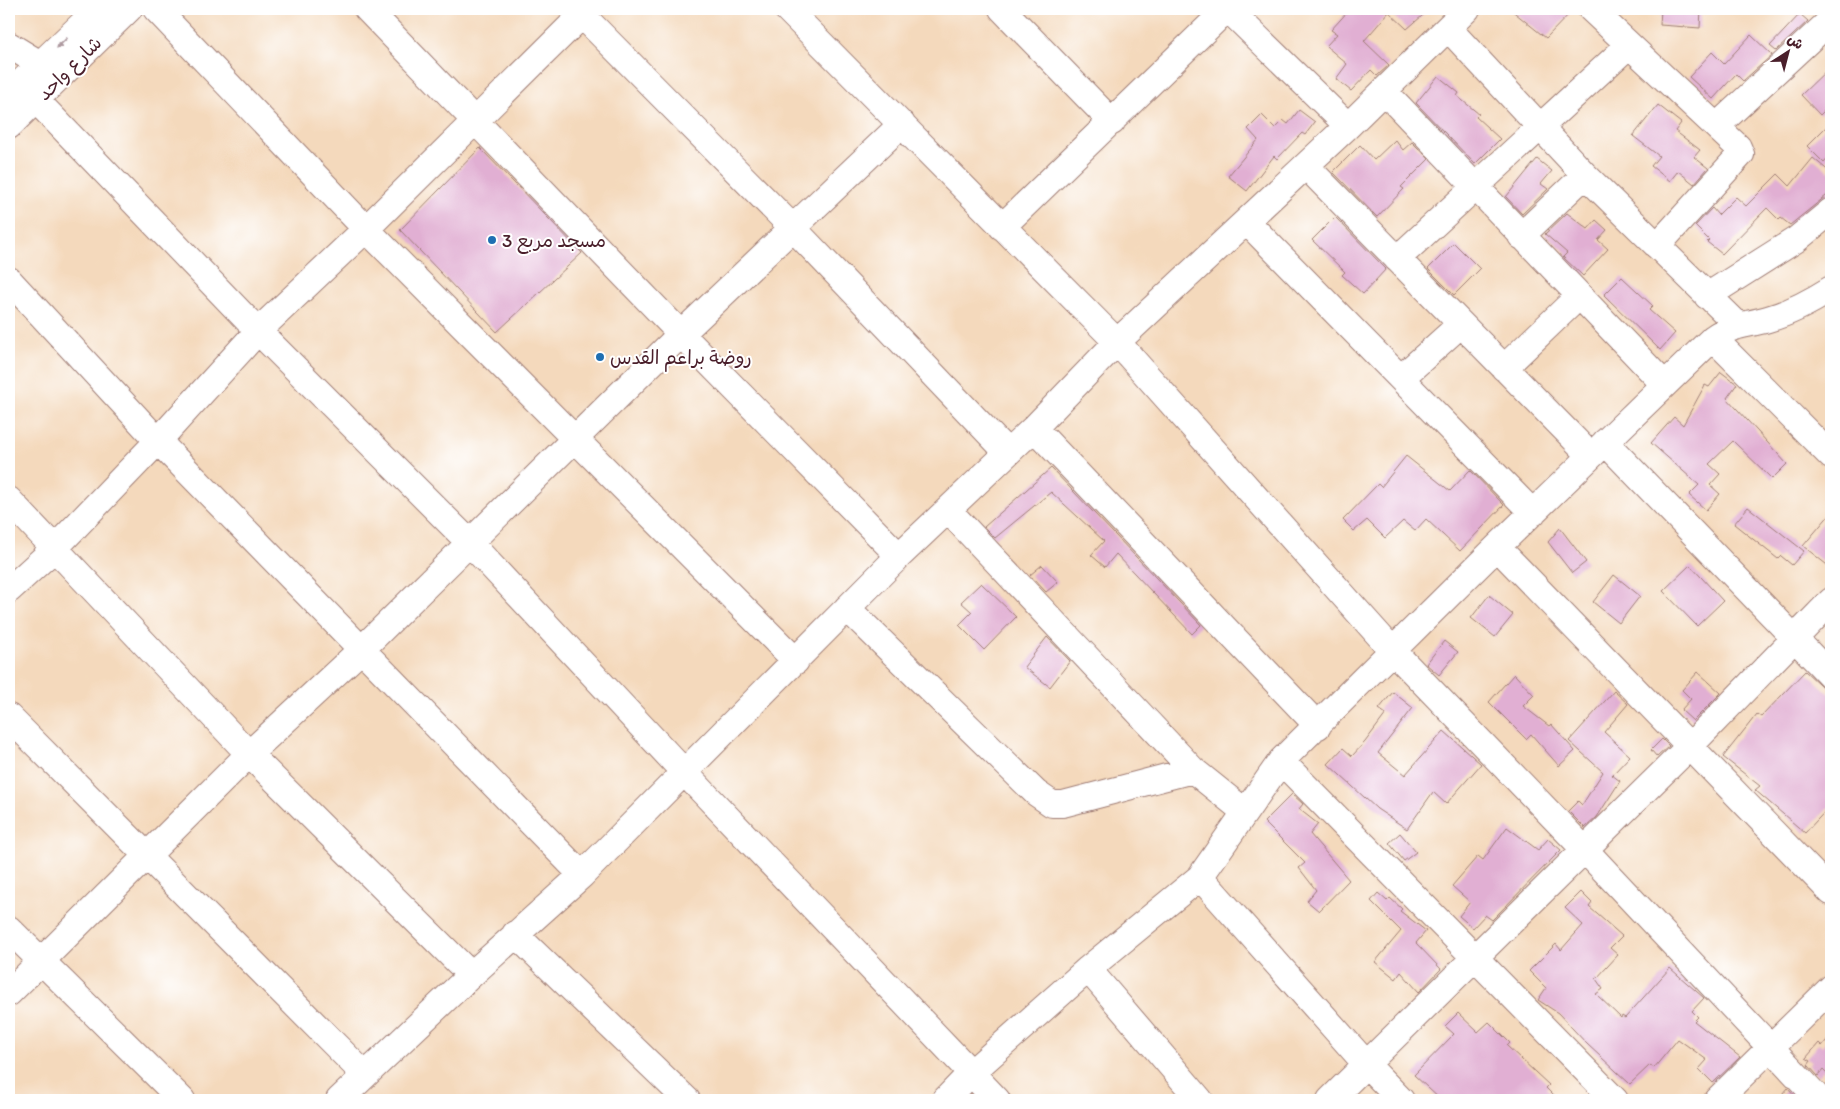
<svg xmlns="http://www.w3.org/2000/svg" width="1840" height="1109" font-family="Itim,'Playpen Sans Arabic',sans-serif">
  <style>
    .building { fill: #e1afd3 }
    .lines { fill: none; stroke-linecap: round; stroke-linejoin: round }
    .minor-casing { stroke: #9f7c74; stroke-width: 28 }
    .minor { stroke: #fff; stroke-width: 26 }
    .oneway { fill: #ae9aa0 }
    .poi-dot { fill: #1f6fb2; stroke: #fff; stroke-width: 2 }
    .labels { text-anchor: middle; stroke-width: 4; stroke-linejoin: round; paint-order: stroke }
    .street-label { font-size: 19px; fill: #4a1f2b; stroke: #fff }
    .poi-label { font-size: 19px; fill: #4a1f2b; stroke: #fff; text-anchor: start }
  </style>
  <rect width="100%" height="100%" fill="#fff"/>
  <filter id="ink" filterUnits="userSpaceOnUse"><feTurbulence type="fractalNoise" baseFrequency=".02" numOctaves="2"/><feDisplacementMap in="SourceGraphic" scale="10" xChannelSelector="R" yChannelSelector="G"/><feConvolveMatrix kernelMatrix="1 2 1 2 8 2 1 2 1" color-interpolation-filters="sRGB"/></filter>
  <filter id="wash" filterUnits="userSpaceOnUse"><feTurbulence type="fractalNoise" baseFrequency=".0096" numOctaves="4" result="noise"/><feDisplacementMap in="SourceGraphic" scale="20" xChannelSelector="R" yChannelSelector="G"/><feGaussianBlur stdDeviation="1.12" result="paint"/><feColorMatrix in="noise" values="0 0 0 0 0 0 0 0 0 0 0 0 0 0 0 0 0 1.4 0 .05"/><feComposite in="paint" operator="in"/></filter>
  <g filter="url(#wash)">
    <rect width="100%" height="100%" fill="#f4d9bc"/>
    <g id="blocks">
      <path class="building" d="M 1350,9 L 1430,9 L 1407,29 L 1389,12 L 1364,41 L 1389,65 L 1377,76 L 1371,70 L 1351,91 L 1336,79 L 1347,64 L 1326,46 L 1337,34 L 1331,30 Z
        M 1510,9 L 1574,9 L 1546,38 Z
        M 1661,9 L 1701,9 L 1700,28 L 1660,25 Z
        M 1800,14 L 1808,21 L 1776,51 L 1770,46 Z
        M 1751,35 L 1772,55 L 1743,81 L 1736,74 L 1713,99 L 1689,77 L 1712,52 L 1724,64 Z
        M 1831,66 L 1831,104 L 1820,115 L 1801,95 Z
        M 1438,76 L 1459,93 L 1457,96 L 1479,114 L 1476,117 L 1500,139 L 1475,164 L 1416,103 Z
        M 1658,105 L 1681,123 L 1675,131 L 1700,150 L 1694,157 L 1708,168 L 1694,184 L 1678,171 L 1670,181 L 1651,166 L 1659,156 L 1633,136 Z
        M 1299,110 L 1315,122 L 1305,135 L 1302,133 L 1277,159 L 1274,156 L 1247,191 L 1228,176 L 1258,140 L 1248,129 L 1262,115 L 1275,128 L 1283,120 L 1288,124 Z
        M 1831,122 L 1831,155 L 1824,163 L 1807,146 Z
        M 1395,140 L 1403,150 L 1412,142 L 1429,159 L 1401,187 L 1404,189 L 1377,217 L 1333,172 L 1360,145 L 1374,160 Z
        M 480,148 L 582,253 L 497,332 L 400,230 Z
        M 1813,158 L 1831,173 L 1831,192 L 1790,225 L 1781,218 L 1779,220 L 1767,208 L 1722,254 L 1707,242 L 1709,240 L 1695,226 L 1712,208 L 1718,215 L 1736,197 L 1746,206 L 1778,174 L 1790,186 Z
        M 1537,159 L 1552,171 L 1541,184 L 1548,189 L 1522,214 L 1506,197 Z
        M 1567,213 L 1588,229 L 1596,220 L 1607,230 L 1598,240 L 1608,249 L 1583,276 L 1563,257 L 1567,253 L 1545,234 Z
        M 1335,217 L 1386,269 L 1363,294 L 1342,275 L 1345,272 L 1312,240 Z
        M 1454,243 L 1480,269 L 1454,295 L 1428,269 Z
        M 1622,277 L 1653,306 L 1649,310 L 1675,333 L 1660,350 L 1604,295 Z
        M 1721,372 L 1737,384 L 1727,398 L 1787,464 L 1772,479 L 1733,441 L 1709,464 L 1720,474 L 1710,485 L 1720,494 L 1706,510 L 1689,495 L 1699,485 L 1651,443 L 1674,417 L 1683,425 L 1705,385 L 1709,387 Z
        M 1406,456 L 1450,491 L 1470,470 L 1504,505 L 1460,551 L 1426,519 L 1415,531 L 1403,521 L 1385,538 L 1367,520 L 1354,531 L 1343,520 L 1378,484 L 1381,487 Z
        M 1051,468 L 1201,625 L 1192,634 L 1116,554 L 1105,567 L 1091,555 L 1104,541 L 1051,492 L 995,538 L 984,527 Z
        M 1748,507 L 1804,551 L 1792,565 L 1781,556 L 1778,559 L 1734,524 Z
        M 1831,513 L 1831,568 L 1803,546 Z
        M 1560,528 L 1586,562 L 1572,573 L 1548,542 Z
        M 1042,565 L 1058,582 L 1046,592 L 1030,575 Z
        M 1690,565 L 1723,601 L 1697,626 L 1663,591 Z
        M 1614,575 L 1640,596 L 1619,623 L 1593,602 Z
        M 981,583 L 1016,617 L 984,650 L 959,625 L 972,612 L 961,602 Z
        M 1489,595 L 1513,615 L 1495,637 L 1471,618 Z
        M 1047,637 L 1070,661 L 1050,687 L 1024,667 Z
        M 1444,641 L 1458,652 L 1439,675 L 1426,664 Z
        M 1805,671 L 1831,695 L 1831,805 L 1805,833 L 1755,790 L 1760,786 L 1723,757 L 1757,714 L 1761,717 Z
        M 1698,672 L 1721,693 L 1693,721 L 1681,710 L 1691,699 L 1682,690 Z
        M 1514,674 L 1534,695 L 1523,706 L 1549,726 L 1551,724 L 1575,751 L 1559,766 L 1531,734 L 1526,739 L 1489,702 Z
        M 1614,691 L 1628,704 L 1604,732 L 1630,756 L 1612,775 L 1620,781 L 1597,817 L 1585,828 L 1568,811 L 1578,801 L 1582,805 L 1603,772 L 1569,741 Z
        M 1393,692 L 1413,708 L 1378,753 L 1405,775 L 1444,731 L 1481,764 L 1446,804 L 1433,792 L 1407,829 L 1377,809 L 1328,764 L 1343,748 L 1352,756 L 1365,742 L 1386,714 L 1379,709 Z
        M 1662,739 L 1669,746 L 1657,757 L 1651,750 Z
        M 1292,794 L 1303,804 L 1299,809 L 1318,824 L 1310,834 L 1349,880 L 1319,911 L 1307,901 L 1316,890 L 1299,868 L 1305,863 L 1264,822 Z
        M 1507,827 L 1538,850 L 1548,839 L 1561,850 L 1492,920 L 1485,915 L 1473,928 L 1459,916 L 1470,902 L 1452,886 L 1478,856 L 1483,860 Z
        M 1400,833 L 1416,852 L 1404,861 L 1389,843 Z
        M 1581,892 L 1592,903 L 1589,907 L 1622,936 L 1610,948 L 1618,955 L 1596,979 L 1603,989 L 1596,994 L 1621,1018 L 1622,1016 L 1625,1018 L 1670,968 L 1704,998 L 1692,1011 L 1698,1017 L 1694,1021 L 1740,1057 L 1713,1083 L 1699,1069 L 1707,1060 L 1678,1039 L 1654,1068 L 1650,1065 L 1630,1084 L 1587,1044 L 1558,1013 L 1538,1000 L 1546,988 L 1529,971 L 1556,944 L 1561,950 L 1583,925 L 1565,908 Z
        M 1378,893 L 1387,901 L 1390,898 L 1402,909 L 1400,911 L 1426,931 L 1416,943 L 1441,969 L 1419,992 L 1401,972 L 1396,979 L 1375,962 L 1401,931 L 1371,901 Z
        M 1458,1013 L 1478,1032 L 1489,1022 L 1510,1043 L 1507,1046 L 1549,1085 L 1546,1088 L 1558,1100 L 1441,1100 L 1414,1075 L 1454,1034 L 1445,1026 Z
        M 1831,1035 L 1831,1078 L 1823,1070 L 1818,1076 L 1808,1065 L 1811,1061 L 1806,1058 L 1819,1043 L 1822,1046 Z
        M 1788,1088 L 1799,1100 L 1778,1100 Z"/>
    </g>
  </g>
  <g filter="url(#ink)">
    <use href="#blocks" fill-opacity="0" stroke="#9f7c74" stroke-width="1"/>
    <g class="lines">
      <g class="minor-casing">
        <path id="minor" d="M 156,9 L 366,229 L 796,661
          M 367,9 L 681,334 L 899,556
          M 576,9 L 792,227 L 1007,452
          M 787,9 L 1117,342 L 1393,651 L 1585,850 L 1820,1100
          M 1002,9 L 1112,122
          M 1228,9 L 1348,126
          M 1591,9 L 1738,147 L 1741,154 L 1657,246
          M 1448,28 L 1585,175 L 1737,324
          M 9,45 L 40,64
          M 1384,91 L 1664,384
          M 9,94 L 98,9
          M 36,100 L 258,331 L 470,543 L 684,772 L 997,1100
          M 9,126 L 129,9
          M 1717,126 L 1831,20
          M 1306,166 L 1591,456
          M 1247,222 L 1533,513
          M 1002,227 L 1227,9
          M 1521,236 L 1585,175
          M 1397,259 L 1629,45
          M 9,280 L 158,441 L 582,875
          M 1707,296 L 1797,239 L 1831,211
          M 1713,338 L 1831,456
          M 1504,368 L 1579,296
          M 1401,378 L 1461,324
          M 1034,428 L 1318,726
          M 1605,442 L 1831,676
          M 9,500 L 249,754 L 471,975
          M 948,510 L 1193,770 L 1244,811
          M 1497,547 L 1831,892
          M 9,590 L 55,548 L 158,441 L 258,331 L 366,229 L 588,9
          M 847,608 L 1036,793 L 1052,804 L 1063,804 L 1193,770
          M 9,717 L 365,1075
          M 1281,761 L 1615,1100
          M 1200,877 L 1367,1065 L 1401,1100
          M 9,929 L 182,1100
          M 515,934 L 687,1100
          M 1088,969 L 1200,1100
          M 9,993 L 249,754 L 362,649 L 681,334 L 902,124
          M 339,1100 L 471,975 L 582,875 L 899,556 L 1034,428 L 1117,342 L 1348,126 L 1467,9
          M 945,1100 L 972,1072 L 1088,969 L 1200,877 L 1281,761 L 1497,547 L 1713,338 C 1735,323 1744,326 1768,319 C 1790,313 1812,301 1831,289
          M 1330,1100 L 1690,746 L 1831,601
          M 1717,1100 L 1831,988"/>
      </g>
      <use href="#minor" class="minor"/>
    </g>
    <defs><path id="oneway-solid" d="M-6-.8H1V-3.2L6.5 0L1 3.2V.8H-6Z" transform="scale(1.25)"/></defs>
    <use class="oneway" href="#oneway-solid" transform="translate(62 43) rotate(136)"/>
  </g>
  <g class="poi-dot">
    <circle cx="492" cy="240" r="5"/>
    <circle cx="600" cy="357" r="5"/>
  </g>
  <g class="labels">
    <g class="street-label">
      <text transform="translate(69 68) rotate(-45)" y="7">شارع واحد</text>
    </g>
    <g class="poi-label">
      <text x="502" y="247">مسجد مربع 3</text>
      <text x="610" y="364">روضة براعم القدس</text>
    </g>
  </g>
  <rect width="1840" height="1109" fill="none" stroke="#fff" stroke-width="30"/>
  <g transform="translate(1788 52) rotate(36)" stroke="#ffffff" stroke-width="4" paint-order="stroke">
  <path d="M0-4L9 19L0 12L-9 19Z" fill="#4a1f2b"/>
  <text y="-8" font-size="14" font-weight="bold" text-anchor="middle" fill="#4a1f2b">ش</text>
  </g>
</svg>
